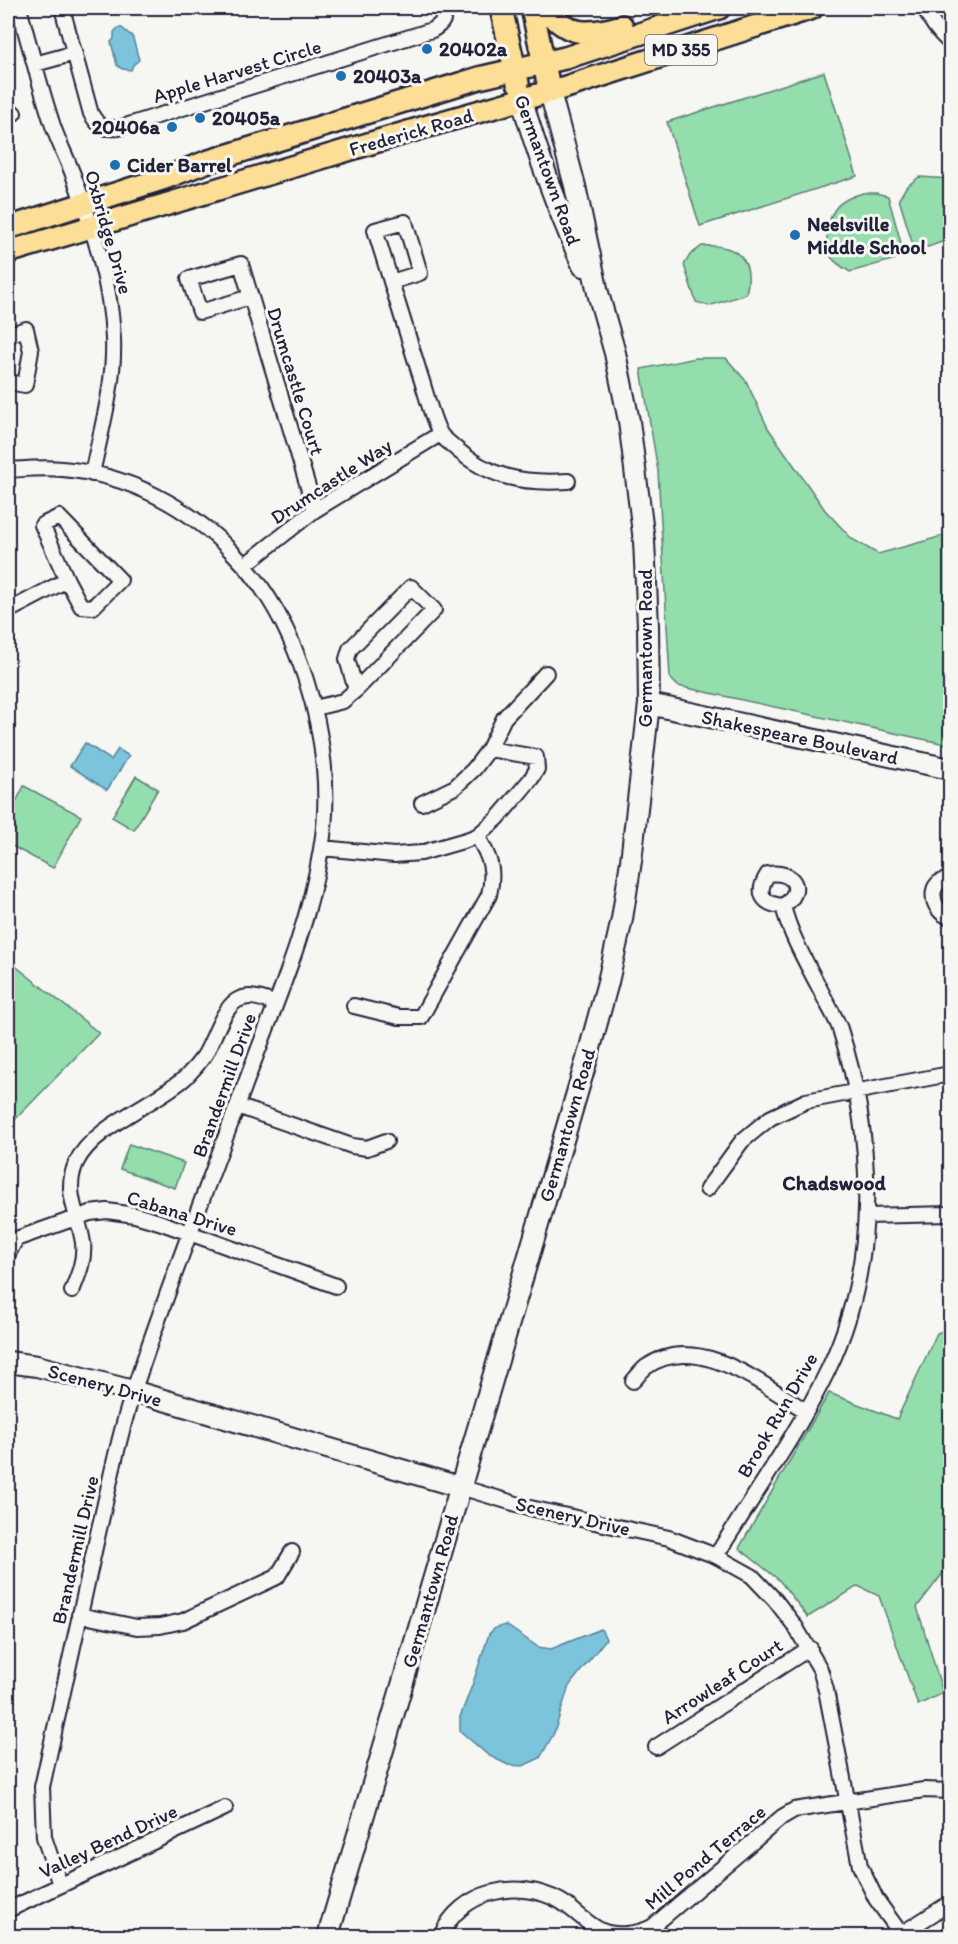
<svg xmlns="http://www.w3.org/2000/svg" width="958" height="1944" font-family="Itim,sans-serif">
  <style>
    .green { fill: #94ddac; stroke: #5b8074; stroke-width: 1.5 }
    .water { fill: #7cc4dc; stroke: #58839c; stroke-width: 1.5 }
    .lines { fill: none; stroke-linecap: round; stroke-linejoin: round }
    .street-casing { stroke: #22223b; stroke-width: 18 }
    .secondary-casing { stroke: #22223b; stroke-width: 24 }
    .primary-casing { stroke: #22223b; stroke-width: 26 }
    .street { stroke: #f6f6f2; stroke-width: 14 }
    .secondary { stroke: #f6f6f2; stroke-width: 20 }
    .primary { stroke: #fcde96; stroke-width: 21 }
    .poi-dot { fill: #1f6fb2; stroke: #f6f6f2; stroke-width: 2 }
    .labels { text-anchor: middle; stroke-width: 6; stroke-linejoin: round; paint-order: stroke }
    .shield { fill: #f6f6f2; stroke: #626272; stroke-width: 1.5 }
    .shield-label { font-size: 18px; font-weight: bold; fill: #22223b }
    .poi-label { font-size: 20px; font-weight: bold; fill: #22223b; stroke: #f6f6f2; text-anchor: start }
    .street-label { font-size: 20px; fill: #22223b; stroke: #f6f6f2 }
    .neighbourhood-label { font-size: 21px; font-weight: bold; fill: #22223b; stroke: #f6f6f2 }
  </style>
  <rect width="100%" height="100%" fill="#f6f6f2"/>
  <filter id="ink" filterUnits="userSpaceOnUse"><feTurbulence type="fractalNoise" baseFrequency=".0167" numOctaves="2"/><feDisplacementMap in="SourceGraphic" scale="12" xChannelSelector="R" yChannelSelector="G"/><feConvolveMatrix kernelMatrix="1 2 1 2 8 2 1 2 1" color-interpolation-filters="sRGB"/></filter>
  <g filter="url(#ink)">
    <path class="green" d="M 824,72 L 857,176 L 700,226 L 667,122 Z
      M 919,177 L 950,179 L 950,239 L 928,247 L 912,242 L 899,199 L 906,187 Z
      M 863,193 L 876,193 L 888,196 L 901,243 L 896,259 L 850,272 C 841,266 830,260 827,249 C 826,243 827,236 828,230 C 830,207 842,199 863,193 Z
      M 702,246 C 736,244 755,258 746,294 L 709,306 L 696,302 L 684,265 L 690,255 Z
      M 696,358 L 726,358 L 746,381 L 768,428 L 825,510 L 852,539 L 878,554 L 950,534 L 950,745 L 678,686 L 670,678 L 658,471 L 641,369 Z
      M 136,776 L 158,789 L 134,830 L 112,817 Z
      M 24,786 L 81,816 L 53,868 L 8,844 L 8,818 Z
      M 8,960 L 99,1033 L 8,1127 Z
      M 129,1144 L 184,1163 L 175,1188 L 120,1169 Z
      M 950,1328 L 950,1564 L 917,1607 L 943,1693 L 918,1705 L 879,1596 L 858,1586 L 808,1617 L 779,1580 L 739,1548 L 829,1393 L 897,1419 L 937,1333 Z"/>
    <path class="water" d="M 118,28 L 122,28 L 129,34 L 132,35 L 139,60 L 133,65 L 131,70 L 122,69 L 117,65 L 111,42 L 114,39 L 114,32 Z
      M 85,743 L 111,760 L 118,749 L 129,756 L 107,790 L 70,766 Z
      M 506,1625 L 538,1647 L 551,1649 L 601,1629 L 606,1639 L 569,1686 L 554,1733 L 540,1758 L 523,1766 L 508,1765 L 488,1755 L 460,1731 L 460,1717 L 473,1683 L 489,1634 L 495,1628 Z"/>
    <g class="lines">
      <g class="street-casing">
        <path id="street" d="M 19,8 C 30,47 40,87 53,126 C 59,144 69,162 75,180 C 94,231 111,285 113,339 C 115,384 101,430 92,474
          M 62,8 L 91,114 C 100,128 102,129 119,128 L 432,30 C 443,24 445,19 444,8
          M 925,8 C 930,22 939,33 950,43
          M 35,64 L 75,53
          M 8,114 L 14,113
          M 391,282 L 420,273 L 405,222 L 375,230 C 390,279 406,329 421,378 C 426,393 433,423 441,435 C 444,439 450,443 454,447 C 489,478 523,484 568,481
          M 250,297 L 200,312 L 189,279 L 241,264 L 315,510
          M 8,335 L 26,329 L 31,351 L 25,385 L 8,382
          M 8,470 C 25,469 44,467 62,469 C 127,474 188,506 233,553 C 267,587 291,634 306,680 C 323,733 331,794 321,849 C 308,933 271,1013 242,1093 C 205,1193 166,1292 133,1393 C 118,1437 110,1484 99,1529 C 80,1615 61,1701 42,1787 L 44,1837 L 60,1885
          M 59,517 L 120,580 L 93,607 L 81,606 L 67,580 L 42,525 Z
          M 245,565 L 315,510 L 440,434
          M 8,611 L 67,580
          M 315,708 L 343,701 L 356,690 L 434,610 L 411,587 L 350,649 L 347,659 L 356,690
          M 422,803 L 455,787 L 474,769 L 489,749 L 504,718 L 546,673
          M 322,848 L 394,855 L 421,853 L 466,840 L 477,836 L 497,819 L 531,779 L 537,769 L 536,757 L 489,749
          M 950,880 C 927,878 929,911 950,917
          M 354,1006 L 399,1017 L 421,1017 L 489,895 C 495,870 490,857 477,836
          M 237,1106 L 352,1146 L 367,1148 L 386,1141
          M 707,1189 L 742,1141 L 770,1118 L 806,1101 L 950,1074
          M 866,1216 L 950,1214
          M 8,1254 L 16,1239 L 90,1213 L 107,1211 L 135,1215 L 159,1222 L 336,1286
          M 72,1291 C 78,1276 85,1260 83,1243 C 79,1214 63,1193 76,1163 C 93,1126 156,1104 186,1077 C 192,1071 199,1063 204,1056 C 213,1042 222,1010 236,1001 C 249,993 261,999 275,1003
          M 633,1381 C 637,1377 641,1371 646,1367 C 697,1331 763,1385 806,1411
          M 460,1487 L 530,1508 L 669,1538 L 716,1556 L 752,1576 L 775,1600 L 795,1626 L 820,1669 L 826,1690 L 860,1866 L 876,1899 L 901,1934 L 950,1903
          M 716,1556 C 753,1496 798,1433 828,1370 C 879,1264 875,1139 840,1029 C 836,1018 829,1007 824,997 C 809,967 791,938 783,906 C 806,890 794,870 768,874 C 756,892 761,904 783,906
          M 79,1615 L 137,1627 L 160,1626 L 183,1621 L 277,1577 L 292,1552
          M 656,1747 L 810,1648
          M 8,1910 L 225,1808
          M 441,1936 C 460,1890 518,1878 560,1901 C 574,1909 586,1924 602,1931 C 616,1937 638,1934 652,1927 L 782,1817 L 794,1810 L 924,1790 L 950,1791"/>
      </g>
      <g class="secondary-casing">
        <path id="secondary" d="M 522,100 C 538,157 559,212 583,266
          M 649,704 L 950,769
          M 8,1362 L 37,1366 L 133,1391 L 460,1487
          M 328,1936 L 587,1059 L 608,982 L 622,919 L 631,861 L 649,704 L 648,626 L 644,541 L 629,421 L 615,353 L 598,293 L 575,186 L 550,92"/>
      </g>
      <g class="primary-casing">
        <path id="primary" d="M 501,8 L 518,83
          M 532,8 L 550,92
          M 546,8 C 568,38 590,35 622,26
          M 8,228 L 165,178 L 206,162 L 479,78 L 565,58 L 719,8
          M 8,252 L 428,126 L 569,86 L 812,8"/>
      </g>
      <use href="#street" class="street"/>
      <use href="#secondary" class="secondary"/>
      <use href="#primary" class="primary"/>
    </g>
  </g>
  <g class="poi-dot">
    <circle cx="427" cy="49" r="6"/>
    <circle cx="341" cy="76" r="6"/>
    <circle cx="200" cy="118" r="6"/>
    <circle cx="172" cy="127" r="6"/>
    <circle cx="115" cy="165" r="6"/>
    <circle cx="795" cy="235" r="6"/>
  </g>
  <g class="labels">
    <rect class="shield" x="645" y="35" width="72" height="30" rx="4.5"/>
    <g class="shield-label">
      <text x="681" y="56">MD 355</text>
    </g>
    <g class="poi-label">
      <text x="439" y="56">20402a</text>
      <text x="353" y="83">20403a</text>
      <text x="212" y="125">20405a</text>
      <text x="160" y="134" text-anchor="end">20406a</text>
      <text x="127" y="172">Cider Barrel</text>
      <text x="807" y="231">Neelsville<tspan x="807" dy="23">Middle School</tspan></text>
    </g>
    <g class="street-label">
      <text transform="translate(237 71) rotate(-17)" y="7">Apple Harvest Circle</text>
      <text transform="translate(411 132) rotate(-16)" y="7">Frederick Road</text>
      <text transform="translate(548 170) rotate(70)" y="7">Germantown Road</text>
      <text transform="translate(109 232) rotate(74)" y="7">Oxbridge Drive</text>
      <text transform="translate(296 381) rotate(73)" y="7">Drumcastle Court</text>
      <text transform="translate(331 481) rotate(-33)" y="7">Drumcastle Way</text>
      <text transform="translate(645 648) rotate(-90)" y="7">Germantown Road</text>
      <text transform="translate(800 737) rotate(12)" y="7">Shakespeare Boulevard</text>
      <text transform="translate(224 1085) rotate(-70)" y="7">Brandermill Drive</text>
      <text transform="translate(567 1125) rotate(-74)" y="7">Germantown Road</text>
      <text transform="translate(182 1213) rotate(17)" y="7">Cabana Drive</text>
      <text transform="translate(105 1385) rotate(15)" y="7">Scenery Drive</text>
      <text transform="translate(777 1415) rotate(-60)" y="7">Brook Run Drive</text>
      <text transform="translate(573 1516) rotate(13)" y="7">Scenery Drive</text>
      <text transform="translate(75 1550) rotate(-77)" y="7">Brandermill Drive</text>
      <text transform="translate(430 1591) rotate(-74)" y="7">Germantown Road</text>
      <text transform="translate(722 1681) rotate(-33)" y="7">Arrowleaf Court</text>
      <text transform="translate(108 1841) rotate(-25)" y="7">Valley Bend Drive</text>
      <text transform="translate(705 1857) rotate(-40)" y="7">Mill Pond Terrace</text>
    </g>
    <g class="neighbourhood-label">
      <text x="834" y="1190">Chadswood</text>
    </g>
  </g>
  <rect width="958" height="1944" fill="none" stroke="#f6f6f2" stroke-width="30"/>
  <rect x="15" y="15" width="928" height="1914" fill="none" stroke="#22223b" stroke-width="2" filter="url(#ink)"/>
</svg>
